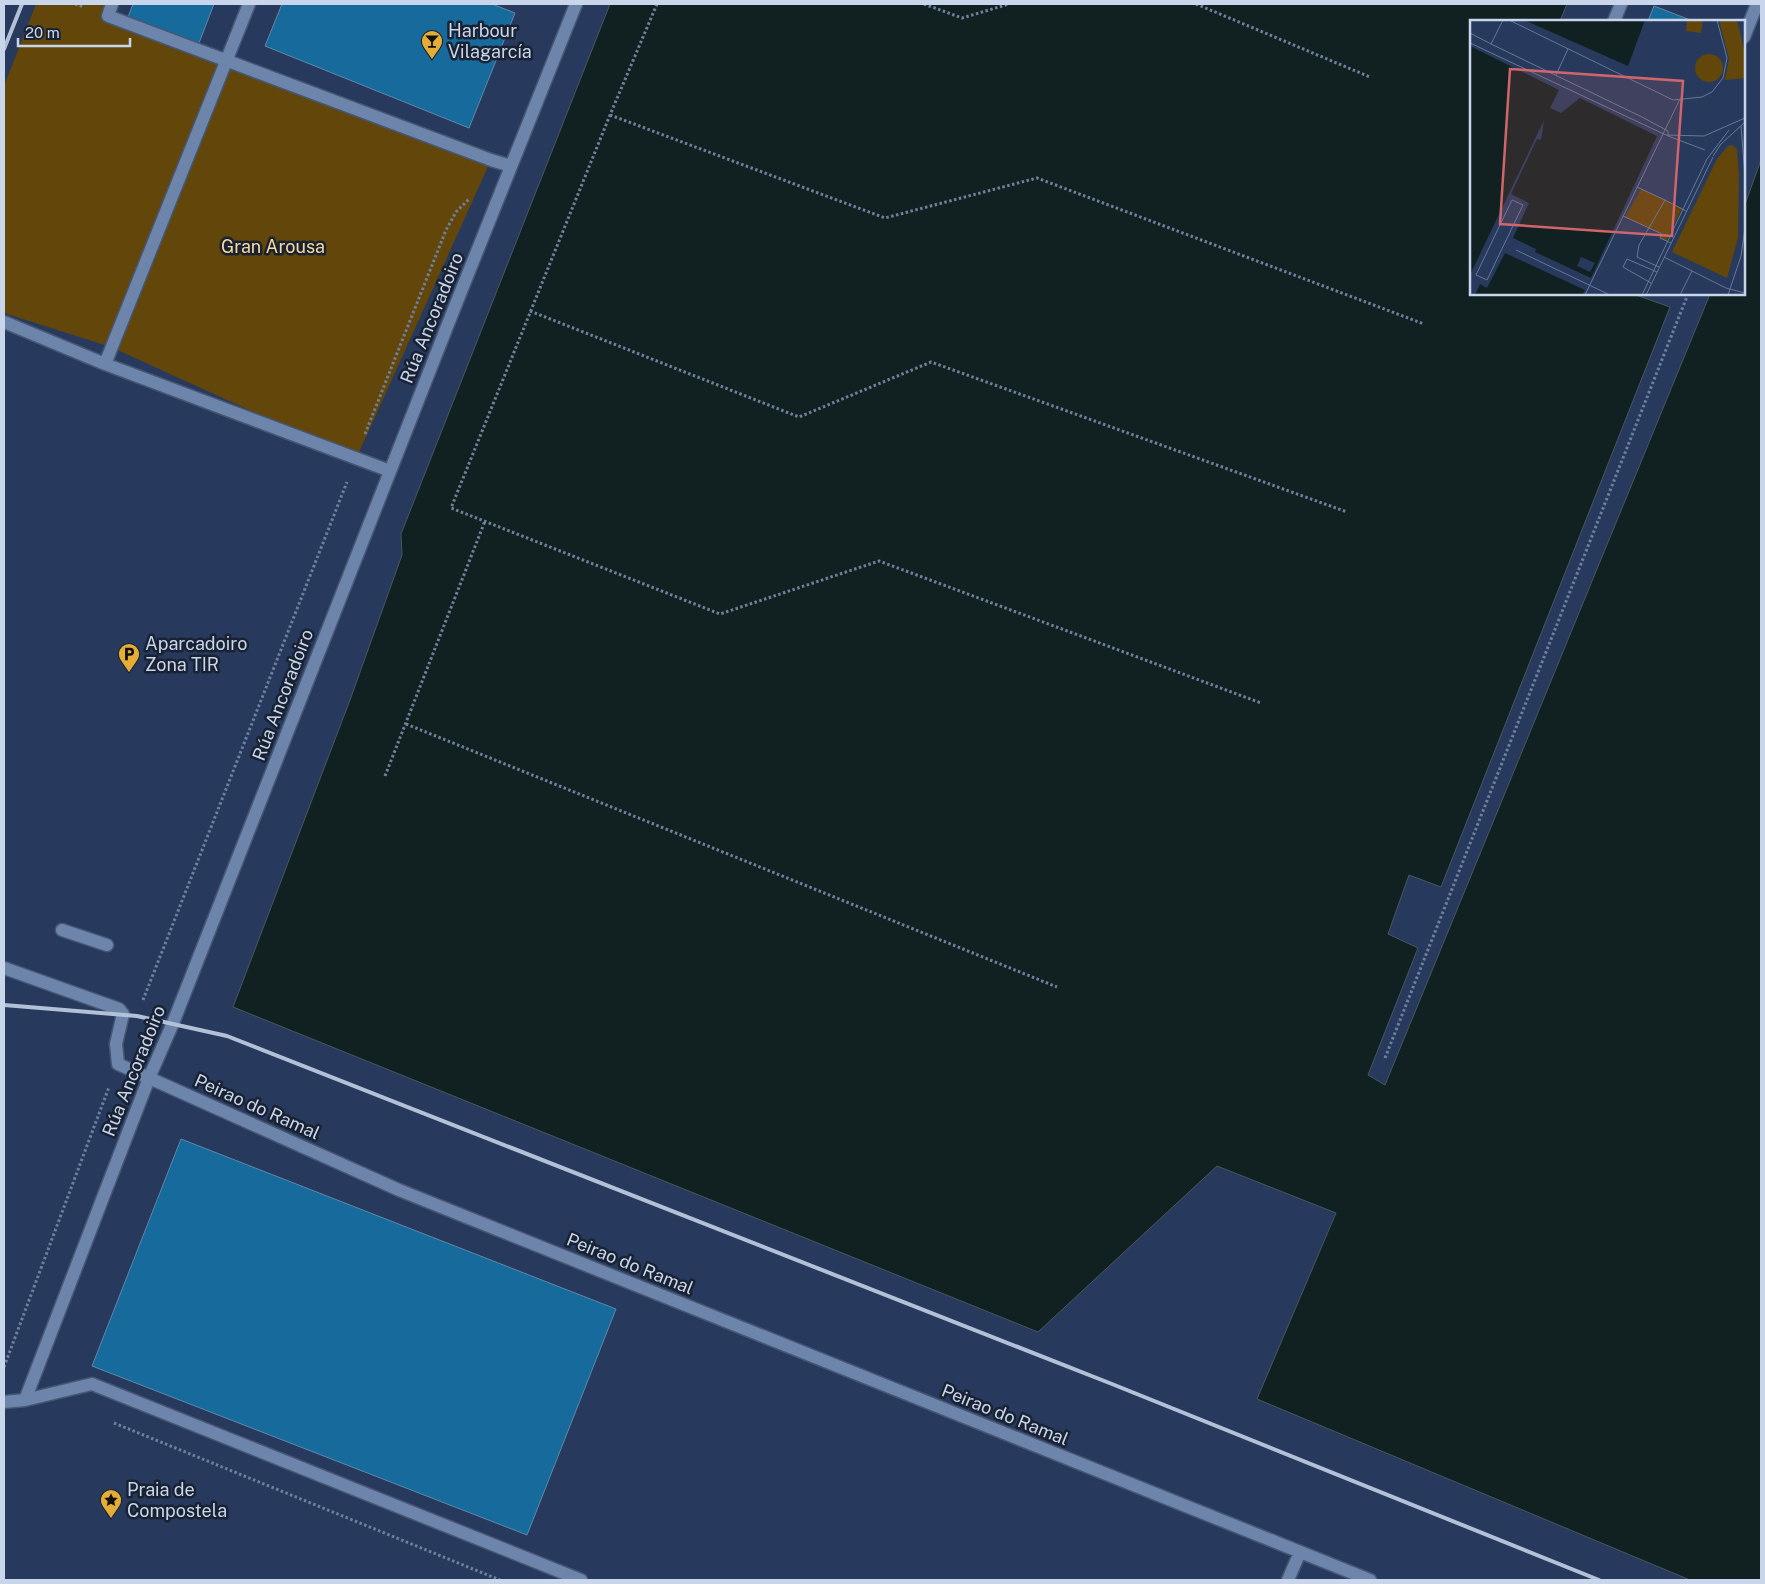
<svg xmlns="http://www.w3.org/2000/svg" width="1765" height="1584" font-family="'Public Sans',sans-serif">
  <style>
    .green { fill: #62460a }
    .water { fill: #112122; stroke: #48575e }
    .building { fill: #176a9c; stroke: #5f88a7 }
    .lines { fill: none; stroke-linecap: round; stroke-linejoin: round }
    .minor-casing { stroke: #465774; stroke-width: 15 }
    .path { stroke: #6f809c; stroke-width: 3; stroke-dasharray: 2.5 2.5; stroke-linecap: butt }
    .minor { stroke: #6d84ab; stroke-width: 12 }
    .rail { stroke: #b3c1d8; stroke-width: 4 }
    .labels { text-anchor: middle; stroke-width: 5; stroke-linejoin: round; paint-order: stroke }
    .poi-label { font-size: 18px; fill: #c8d5ea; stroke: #192232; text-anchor: start }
    .park-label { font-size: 18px; fill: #f9d89e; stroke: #192232 }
    .street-label { font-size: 18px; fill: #c8d5ea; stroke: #192232 }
    .inset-road { fill: none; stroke: #677895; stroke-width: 1 }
    .view { fill: #d1656c; fill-opacity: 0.15; stroke: #d1656c; stroke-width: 2.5 }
    .inset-edge { fill: none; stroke: #c8d5ea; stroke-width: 2.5 }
  </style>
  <rect width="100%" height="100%" fill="#273a5d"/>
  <path class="green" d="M 36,4 L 112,4 L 108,16 L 491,160 L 356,459 L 111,347 L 4,313 L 4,86 Z"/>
  <path class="water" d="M 610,4 L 1567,4 L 1560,21 L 1471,21 L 1471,294 L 1633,294 L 1670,307 L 1441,887 L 1409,875 L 1388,934 L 1418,948 L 1368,1075 L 1385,1085 L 1710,294 L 1744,294 L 1744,207 L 1761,160 L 1761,1580 L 1690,1580 L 1257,1399 L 1336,1213 L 1217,1166 L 1038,1332 L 233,1007 L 350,700 L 402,555 L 401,534 Z"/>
  <path class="building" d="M 133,4 L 214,4 L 199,43 L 128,17 Z
    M 282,4 L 492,4 L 515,13 L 469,128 L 265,46 Z
    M 1654,6 L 1693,21 L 1648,21 Z
    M 181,1139 L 616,1309 L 527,1535 L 92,1366 Z"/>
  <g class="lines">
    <g class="minor-casing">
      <path id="minor" d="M 112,4 L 108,16 L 491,160 L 511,166
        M 1614,21 L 1621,4
        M 1744,37 L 1757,4
        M 4,322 L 105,364 L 249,4
        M 105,364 L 390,471
        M 62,930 L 107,945
        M 4,968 L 119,1009 L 123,1014 L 116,1044 L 118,1064 L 399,1190 L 1370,1580
        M 25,1400 L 149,1078 L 173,1023 L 452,314 L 576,4
        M 4,1402 L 25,1400 L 92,1384 L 581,1580
        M 1288,1580 L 1300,1552"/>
    </g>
    <path class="path" d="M 75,4 L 84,7
      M 657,4 L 610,115 L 451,508 L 720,614 L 879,561 L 1261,703
      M 924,4 L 962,18 L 1009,4
      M 1196,4 L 1370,77
      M 610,115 L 885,218 L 1037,178 L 1424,324
      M 530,311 L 799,417 L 931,362 L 1347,512
      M 365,434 L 446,230 L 456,212 L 469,199
      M 406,724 L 1057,987
      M 385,776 L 485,521
      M 143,1000 L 347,482
      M 1385,1058 L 1688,294
      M 4,1367 L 109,1087
      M 114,1423 L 500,1580"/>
    <use href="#minor" class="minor"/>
    <path class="rail" d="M 4,49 L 22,4
      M 4,1005 L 137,1016 L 227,1036 L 1112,1384 L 1599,1580"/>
  </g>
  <defs>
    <g id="bar-pin" transform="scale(1.125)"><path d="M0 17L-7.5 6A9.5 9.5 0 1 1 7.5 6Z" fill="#e6ad36" stroke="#192232"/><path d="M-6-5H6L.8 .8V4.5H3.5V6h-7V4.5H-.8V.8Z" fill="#111"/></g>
    <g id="parking-pin" transform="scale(1.125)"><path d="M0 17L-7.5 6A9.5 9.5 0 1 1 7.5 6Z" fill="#e6ad36" stroke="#192232"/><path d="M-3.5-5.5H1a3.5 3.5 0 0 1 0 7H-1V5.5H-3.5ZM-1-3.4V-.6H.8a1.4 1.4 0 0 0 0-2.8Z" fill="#111"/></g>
    <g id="sight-pin" transform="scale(1.125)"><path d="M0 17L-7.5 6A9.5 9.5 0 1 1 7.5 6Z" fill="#e6ad36" stroke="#192232"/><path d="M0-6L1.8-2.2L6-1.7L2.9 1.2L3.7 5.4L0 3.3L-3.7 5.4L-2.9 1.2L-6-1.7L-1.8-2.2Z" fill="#111"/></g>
  </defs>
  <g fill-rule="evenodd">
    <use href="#bar-pin" x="432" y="41"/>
    <use href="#parking-pin" x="129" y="654"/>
    <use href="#sight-pin" x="111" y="1500"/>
  </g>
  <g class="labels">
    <g class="poi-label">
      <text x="448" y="37">Harbour<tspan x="448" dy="21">Vilagarcía</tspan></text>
      <text x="145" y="650">Aparcadoiro<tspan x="145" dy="21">Zona TIR</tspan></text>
      <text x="127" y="1496">Praia de<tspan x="127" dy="21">Compostela</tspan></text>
    </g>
    <g class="park-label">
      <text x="273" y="253">Gran Arousa</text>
    </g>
    <g class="street-label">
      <text transform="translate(432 318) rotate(-68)" y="6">Rúa Ancoradoiro</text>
      <text transform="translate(283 695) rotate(-69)" y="6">Rúa Ancoradoiro</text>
      <text transform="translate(134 1071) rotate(-68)" y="6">Rúa Ancoradoiro</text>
      <text transform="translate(257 1107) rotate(24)" y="6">Peirao do Ramal</text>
      <text transform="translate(630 1264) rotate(22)" y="6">Peirao do Ramal</text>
      <text transform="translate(1005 1415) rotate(22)" y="6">Peirao do Ramal</text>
    </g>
  </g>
  <g transform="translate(1470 20)">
    <rect width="275" height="275" fill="#273a5d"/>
    <path d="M 217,0 L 233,0 L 231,13 L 216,11 ZM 249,0 L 267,0 L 275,34 L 275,58 L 255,60 L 259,39 ZM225 48a14 14 0 1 1 28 0a14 14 0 1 1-28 0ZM 262,125 L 267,129 L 269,155 L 268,218 L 257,258 L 202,232 L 247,139 L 258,126 ZM 171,169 L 212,188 L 196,221 L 190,218 L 192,214 L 155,197 Z" fill="#62460a"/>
    <path d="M 54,0 L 175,0 L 158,46 ZM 0,26 L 89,70 L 80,88 L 91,93 L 110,78 L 187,116 L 121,258 L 65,232 L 66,229 L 43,218 L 59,183 L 41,174 L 67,119 L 71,120 L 74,100 L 0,255 ZM 111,237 L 125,243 L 120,252 L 107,246 ZM 35,233 L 115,270 L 112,275 L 5,275 L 10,264 L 17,268 Z" fill="#112122" fill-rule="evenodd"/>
    <path class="inset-road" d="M 39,0 L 203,80 L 232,77 L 242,72 L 253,58 L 257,38 L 247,0M 0,13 L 21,24 L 33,0M 0,23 L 196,115 L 234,116 L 275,98M 21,24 L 172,97 L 198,111 L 198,116 L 235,130M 86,55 L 98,29M 271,106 L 275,156M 243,136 L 251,124 L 275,102M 167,167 L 195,180M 42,180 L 53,185 L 17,260 L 6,255 ZM 153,196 L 192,214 L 190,218 L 201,223M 46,230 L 140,275M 194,237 L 256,268 L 275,273M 189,247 L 167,237 L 169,225 L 195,180 L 216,191M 181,263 L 153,247 L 157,239 L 187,252M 115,275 L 210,79M 172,275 L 237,139 L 259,110M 176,275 L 243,137M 210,275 L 222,251M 258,275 L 271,236 L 275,208"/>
    <path class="view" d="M 40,49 L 213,61 L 202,216 L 30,204 Z"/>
    <rect width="275" height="275" class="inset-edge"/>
  </g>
  <rect width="1765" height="1584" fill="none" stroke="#c8d5ea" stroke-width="10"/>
  <path d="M18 38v8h112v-8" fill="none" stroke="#c8d5ea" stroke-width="2.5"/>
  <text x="25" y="38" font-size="15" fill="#c8d5ea" stroke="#192232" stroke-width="4" paint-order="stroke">20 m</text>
</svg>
